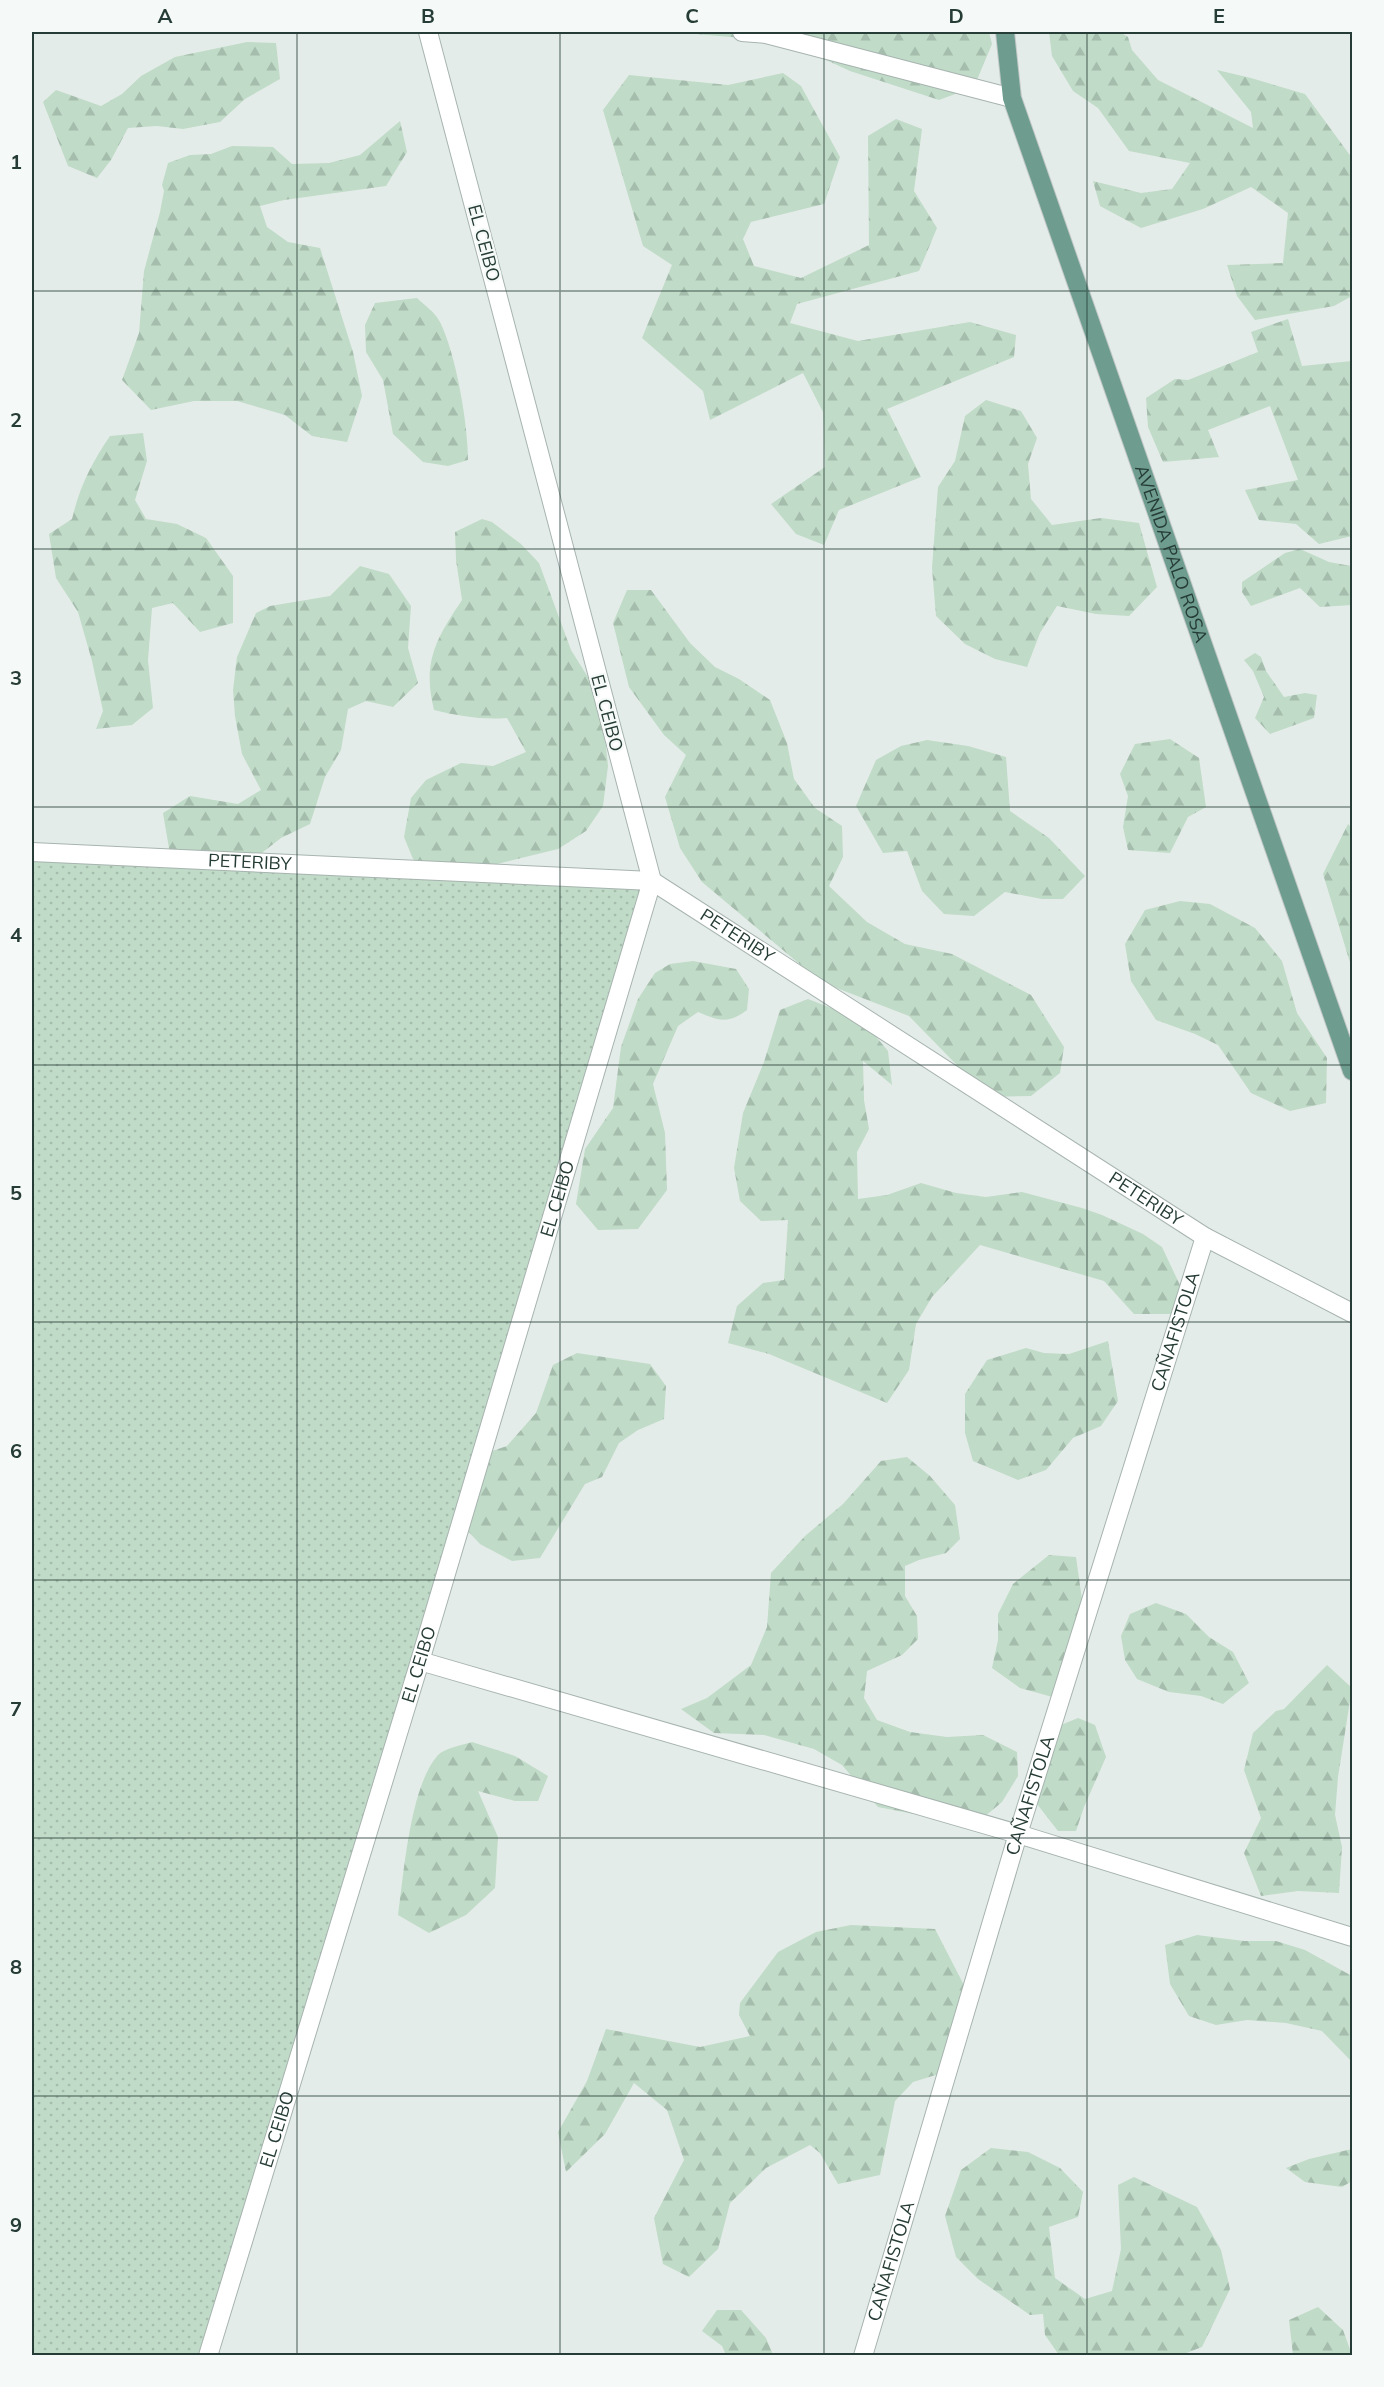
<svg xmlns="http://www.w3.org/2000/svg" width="1384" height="2387" font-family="Mulish,sans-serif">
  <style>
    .forest { fill: url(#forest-firs) }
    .park { fill: url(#park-dots) }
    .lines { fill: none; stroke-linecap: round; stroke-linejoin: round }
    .minor-casing { stroke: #a7b4b0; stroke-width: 20 }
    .major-casing { stroke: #c2c8c7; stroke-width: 20 }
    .minor { stroke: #fff; stroke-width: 18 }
    .major { stroke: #6e9d90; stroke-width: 18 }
    .grid { fill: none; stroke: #263c36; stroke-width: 1.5; stroke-opacity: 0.55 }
    .labels { text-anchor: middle; stroke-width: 4.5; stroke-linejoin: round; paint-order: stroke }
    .street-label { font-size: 18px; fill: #263c36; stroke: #f5f9f7 }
    .neatline { fill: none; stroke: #263c36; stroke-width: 2 }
    .grid-label { font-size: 20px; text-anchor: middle; font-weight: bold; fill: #263c36 }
  </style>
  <defs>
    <pattern id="forest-firs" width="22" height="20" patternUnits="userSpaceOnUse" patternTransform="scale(1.5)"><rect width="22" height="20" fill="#c0dbc7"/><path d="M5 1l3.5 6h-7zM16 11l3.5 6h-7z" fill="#a5bdac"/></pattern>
    <pattern id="park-dots" width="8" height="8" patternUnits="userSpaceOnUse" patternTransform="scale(1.5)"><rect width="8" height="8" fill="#c0dbc7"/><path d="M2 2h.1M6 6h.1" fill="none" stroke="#a5bdac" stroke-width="1.8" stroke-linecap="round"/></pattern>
  </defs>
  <rect width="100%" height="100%" fill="#e4ece9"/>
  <path class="forest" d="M 693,32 L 989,32 L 992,44 L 974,87 L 939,100 L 850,71 L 776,37 L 743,38 L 696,34 Z
    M 1049,32 L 1120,32 L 1128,37 L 1132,50 L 1158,80 L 1253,128 L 1251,112 L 1217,70 L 1251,78 L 1305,94 L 1352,158 L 1352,296 L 1334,306 L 1255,320 L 1237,296 L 1227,265 L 1283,263 L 1288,213 L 1251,187 L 1203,209 L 1141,228 L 1100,206 L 1093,181 L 1141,193 L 1172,189 L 1190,163 L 1129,151 L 1098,108 L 1073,91 L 1052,56 Z
    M 247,42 L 276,43 L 280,79 L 245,99 L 220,122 L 183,129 L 157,126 L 128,128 L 111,160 L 97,178 L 68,166 L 43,102 L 56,90 L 101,106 L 122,94 L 141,76 L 175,57 Z
    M 783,73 L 801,86 L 840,157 L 824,204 L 751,222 L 743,239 L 754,266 L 801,278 L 869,245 L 868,136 L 896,119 L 922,129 L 914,191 L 937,228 L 919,271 L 797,304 L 790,323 L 858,341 L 970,322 L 1016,335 L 1014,357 L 887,409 L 921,477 L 839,510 L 824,545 L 796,534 L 771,504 L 825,467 L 823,412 L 803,373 L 710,420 L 703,391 L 642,338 L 672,265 L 643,246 L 603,110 L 629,75 L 728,85 Z
    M 400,121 L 407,152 L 386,186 L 284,200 L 260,206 L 267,227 L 288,242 L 320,248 L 353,352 L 362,396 L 347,442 L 312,436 L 285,415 L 237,401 L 194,401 L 151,410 L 122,380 L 139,333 L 144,271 L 160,212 L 164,191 L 162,185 L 168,163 L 190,155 L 211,154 L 232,146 L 273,147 L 292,164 L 329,163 L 360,155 Z
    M 417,298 C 424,305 435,312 440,322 C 456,354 468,424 468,460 L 448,466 L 423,462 L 393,434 L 383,380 L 366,352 L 365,325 L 375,303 Z
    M 1288,319 L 1302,366 L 1352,361 L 1352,536 L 1319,544 L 1296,524 L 1259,520 L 1245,490 L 1298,480 L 1270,406 L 1208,430 L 1219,457 L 1163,462 L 1148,427 L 1146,398 L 1175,379 L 1188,380 L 1258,352 L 1251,332 Z
    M 986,400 L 1021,411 L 1037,438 L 1028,464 L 1031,499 L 1052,525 L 1101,518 L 1139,523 L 1157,587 L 1129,616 L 1096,614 L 1057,606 L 1040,633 L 1027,667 L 995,659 L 965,644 L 936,616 L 932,568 L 938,487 L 955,461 L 965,416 Z
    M 143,433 L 147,461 L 135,500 L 146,519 L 177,524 L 206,538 L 233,576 L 233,623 L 200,632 L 173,603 L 152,608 L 148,660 L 153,708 L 132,725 L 96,729 L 103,711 L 92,661 L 78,612 L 56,578 L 49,534 L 72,519 C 80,486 91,464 110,436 Z
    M 482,519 L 492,522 L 521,544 L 539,563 L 571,650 L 591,682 L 603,718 L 608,766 L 603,806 L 586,831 L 558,849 L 489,866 L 437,873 L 413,859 L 404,837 L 411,798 L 426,780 L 461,763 L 493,766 L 526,752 L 507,718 C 482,720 458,716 434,710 C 422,662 436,639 462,600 L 456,560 L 455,532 Z
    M 1300,549 L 1329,562 L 1351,566 L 1352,605 L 1320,607 L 1300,588 L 1251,606 L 1242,592 L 1242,582 L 1285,553 Z
    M 360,566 L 389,574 L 411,606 L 408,648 L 418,683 L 393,707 L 366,701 L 348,709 L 341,750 L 325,777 L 310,824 L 281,838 L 245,866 L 171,860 L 163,813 L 190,796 L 238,804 L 261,790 L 242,754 L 235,716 L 233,690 L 237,657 L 256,613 L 270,606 L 330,596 Z
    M 627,590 L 651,590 L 690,643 L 715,667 L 739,679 L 770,700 L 787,743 L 794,779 L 815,808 L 842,826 L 843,857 L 829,886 L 867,922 L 905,944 L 952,954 L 1031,995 L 1064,1047 L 1060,1073 L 1031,1096 L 988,1097 L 909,1016 L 821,982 L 702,882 L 680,848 L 665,797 L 686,755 L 664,735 L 629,687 L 613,623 Z
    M 1255,653 L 1261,657 L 1266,671 L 1284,697 L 1305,693 L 1317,695 L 1314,718 L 1270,734 L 1255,718 L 1264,697 L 1253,671 L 1244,660 Z
    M 1170,739 L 1199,758 L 1206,807 L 1188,817 L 1170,853 L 1128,850 L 1123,827 L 1128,796 L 1120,774 L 1135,744 Z
    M 927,740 L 968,746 L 1006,757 L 1010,811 L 1049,838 L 1085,876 L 1063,899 L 1042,899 L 1005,892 L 974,916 L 944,914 L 922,891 L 907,851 L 883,853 L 856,806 L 876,760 L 901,746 Z
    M 1348,824 L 1352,828 L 1352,969 L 1323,874 Z
    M 1180,901 L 1210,904 L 1255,928 L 1282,961 L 1297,1013 L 1327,1058 L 1326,1103 L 1290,1111 L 1251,1093 L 1218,1045 L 1195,1034 L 1156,1020 L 1131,981 L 1125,944 L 1145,910 Z
    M 693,961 L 736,969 L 749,989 L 747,1010 C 728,1024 719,1021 698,1012 L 678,1026 L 653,1084 L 665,1133 L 667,1190 L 638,1229 L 598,1230 L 576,1204 L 585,1149 L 613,1108 L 621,1047 L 638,999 L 655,973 L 670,964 Z
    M 808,999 L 862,1020 L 888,1051 L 892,1085 L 863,1061 L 864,1100 L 869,1129 L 857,1152 L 858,1199 L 887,1195 L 921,1183 L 956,1193 L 986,1197 L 1022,1192 L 1082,1208 L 1102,1215 L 1143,1234 L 1162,1247 L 1186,1298 L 1177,1314 L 1134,1314 L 1104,1281 L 980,1245 L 932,1297 L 916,1324 L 909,1370 L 887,1403 L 769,1354 L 728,1343 L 737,1306 L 763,1283 L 784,1280 L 788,1220 L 761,1221 L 740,1201 L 734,1168 L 743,1113 L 764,1062 L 780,1010 Z
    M 1108,1341 L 1118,1401 L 1101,1426 L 1073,1438 L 1046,1470 L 1018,1480 L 973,1461 L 965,1433 L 965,1394 L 987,1360 L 1026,1348 L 1044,1353 L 1069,1354 Z
    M 577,1353 L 650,1364 L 666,1386 L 664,1419 L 638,1430 L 619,1443 L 602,1477 L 585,1484 L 540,1558 L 512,1561 L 480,1544 L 454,1516 L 471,1458 L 507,1446 L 536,1413 L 553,1365 Z
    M 907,1457 L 930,1476 L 955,1505 L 960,1539 L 946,1553 L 919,1560 L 905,1566 L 905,1596 L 917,1616 L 918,1639 L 902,1655 L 867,1671 L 864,1698 L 877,1720 L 910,1732 L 947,1737 L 983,1735 L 1017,1752 L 1018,1776 L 1002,1802 L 984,1817 L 960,1823 L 878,1807 L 842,1765 L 814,1749 L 764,1735 L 714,1733 L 681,1709 L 707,1698 L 751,1665 L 767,1627 L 771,1573 L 805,1536 L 843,1504 L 881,1461 Z
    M 1049,1555 L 1076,1557 L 1087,1635 L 1056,1698 L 1020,1688 L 992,1668 L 998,1640 L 998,1614 L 1013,1584 Z
    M 1156,1603 L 1186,1614 L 1209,1637 L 1233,1652 L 1249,1683 L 1223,1704 L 1201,1696 L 1169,1692 L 1137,1679 L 1125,1660 L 1121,1636 L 1130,1614 Z
    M 1327,1665 L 1352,1688 L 1338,1777 L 1335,1815 L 1342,1847 L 1339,1893 L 1298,1891 L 1261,1896 L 1244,1853 L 1261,1818 L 1244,1770 L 1253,1733 L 1276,1711 L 1284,1709 Z
    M 1078,1718 L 1095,1725 L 1106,1757 L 1084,1807 L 1076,1831 L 1058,1831 L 1037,1804 L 1043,1772 L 1061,1725 Z
    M 472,1742 L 515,1756 L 548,1776 L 538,1801 L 515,1801 L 478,1791 L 498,1837 L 495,1888 L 466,1915 L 429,1933 L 398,1915 C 404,1873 410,1786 438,1755 C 445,1748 463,1745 472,1742 Z
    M 851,1925 L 935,1929 L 967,1991 L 952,2070 L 913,2082 L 895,2101 L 880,2175 L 838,2184 L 820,2153 L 810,2145 L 766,2168 L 730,2203 L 718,2249 L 689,2277 L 663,2264 L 654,2218 L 684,2160 L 667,2110 L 634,2083 L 605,2134 L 566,2172 L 558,2132 L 587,2081 L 606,2029 L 700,2047 L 750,2036 L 739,2015 L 740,2003 L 778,1952 L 816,1932 Z
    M 1197,1935 L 1244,1941 L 1276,1941 L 1305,1950 L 1352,1976 L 1352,2068 L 1351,2061 L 1322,2031 L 1286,2023 L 1247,2020 L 1216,2025 L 1189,2016 L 1170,1984 L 1165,1945 Z
    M 991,2148 L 1028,2152 L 1060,2168 L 1083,2192 L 1078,2217 L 1049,2227 L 1055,2278 L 1085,2299 L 1112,2291 L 1121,2249 L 1118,2185 L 1134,2177 L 1197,2207 L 1221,2250 L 1230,2289 L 1202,2347 L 1181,2355 L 1059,2355 L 1045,2335 L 1043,2314 L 1030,2315 L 978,2279 L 956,2257 L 945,2216 L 961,2170 Z
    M 1352,2149 L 1352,2181 L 1342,2187 L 1305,2182 L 1286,2168 L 1309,2159 Z
    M 1318,2307 L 1343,2330 L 1352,2355 L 1293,2355 L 1289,2320 Z
    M 717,2310 L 741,2310 L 766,2338 L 773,2355 L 726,2355 L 722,2346 L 702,2331 Z"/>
  <path class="park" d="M 32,852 L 652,881 L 208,2355 L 32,2356 Z"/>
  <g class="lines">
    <g class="minor-casing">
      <g id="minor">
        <path d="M 742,32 L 766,34 L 1012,98"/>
        <path id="s1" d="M 32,852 L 652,881 L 1205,1237 L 1352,1313"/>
        <path d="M 420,1661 L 1018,1834 L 1352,1937"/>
        <path id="s2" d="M 208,2356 L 420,1661 L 652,881 L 428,32"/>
        <path id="s3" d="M 863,2356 L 1018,1834 L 1205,1237"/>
      </g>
    </g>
    <g class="major-casing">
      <g id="major">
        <path id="s4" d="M 1005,32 L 1012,98 L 1352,1071"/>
      </g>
    </g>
    <use href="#minor" class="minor"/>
    <use href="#major" class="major"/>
  </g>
  <path class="grid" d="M 297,32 L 297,2356M 560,32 L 560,2356M 824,32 L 824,2356M 1087,32 L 1087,2356M 32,291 L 1352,291M 32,549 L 1352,549M 32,807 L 1352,807M 32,1065 L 1352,1065M 32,1322 L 1352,1322M 32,1580 L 1352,1580M 32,1838 L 1352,1838M 32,2096 L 1352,2096"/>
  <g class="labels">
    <g class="street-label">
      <text transform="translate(484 243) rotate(75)" y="6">EL CEIBO</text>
      <text dy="6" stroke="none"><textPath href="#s4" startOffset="549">AVENIDA PALO ROSA</textPath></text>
      <text transform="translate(607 713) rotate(75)" y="6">EL CEIBO</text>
      <text dy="6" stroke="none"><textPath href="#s1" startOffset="218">PETERIBY</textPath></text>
      <text dy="6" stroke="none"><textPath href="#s1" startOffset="722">PETERIBY</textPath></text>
      <text dy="6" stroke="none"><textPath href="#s2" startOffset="1209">EL CEIBO</textPath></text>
      <text dy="6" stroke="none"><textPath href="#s1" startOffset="1208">PETERIBY</textPath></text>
      <text dy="6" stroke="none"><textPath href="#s3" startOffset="1071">CAÑAFISTOLA</textPath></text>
      <text dy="6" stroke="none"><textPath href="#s2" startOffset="723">EL CEIBO</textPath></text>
      <text dy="6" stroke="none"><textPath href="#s3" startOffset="585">CAÑAFISTOLA</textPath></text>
      <text dy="6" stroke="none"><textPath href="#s2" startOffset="237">EL CEIBO</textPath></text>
      <text dy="6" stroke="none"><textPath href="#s3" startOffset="99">CAÑAFISTOLA</textPath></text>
    </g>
  </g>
  <rect width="1384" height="2387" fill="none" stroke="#f5f9f7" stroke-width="66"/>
  <rect x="33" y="33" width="1318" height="2321" class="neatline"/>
  <g class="grid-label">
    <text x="165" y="23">A</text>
    <text x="428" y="23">B</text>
    <text x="692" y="23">C</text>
    <text x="956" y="23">D</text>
    <text x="1219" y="23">E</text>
    <text x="16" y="169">1</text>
    <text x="16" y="427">2</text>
    <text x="16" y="685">3</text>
    <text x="16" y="942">4</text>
    <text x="16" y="1200">5</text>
    <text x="16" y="1458">6</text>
    <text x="16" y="1716">7</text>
    <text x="16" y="1974">8</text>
    <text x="16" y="2232">9</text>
  </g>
</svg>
